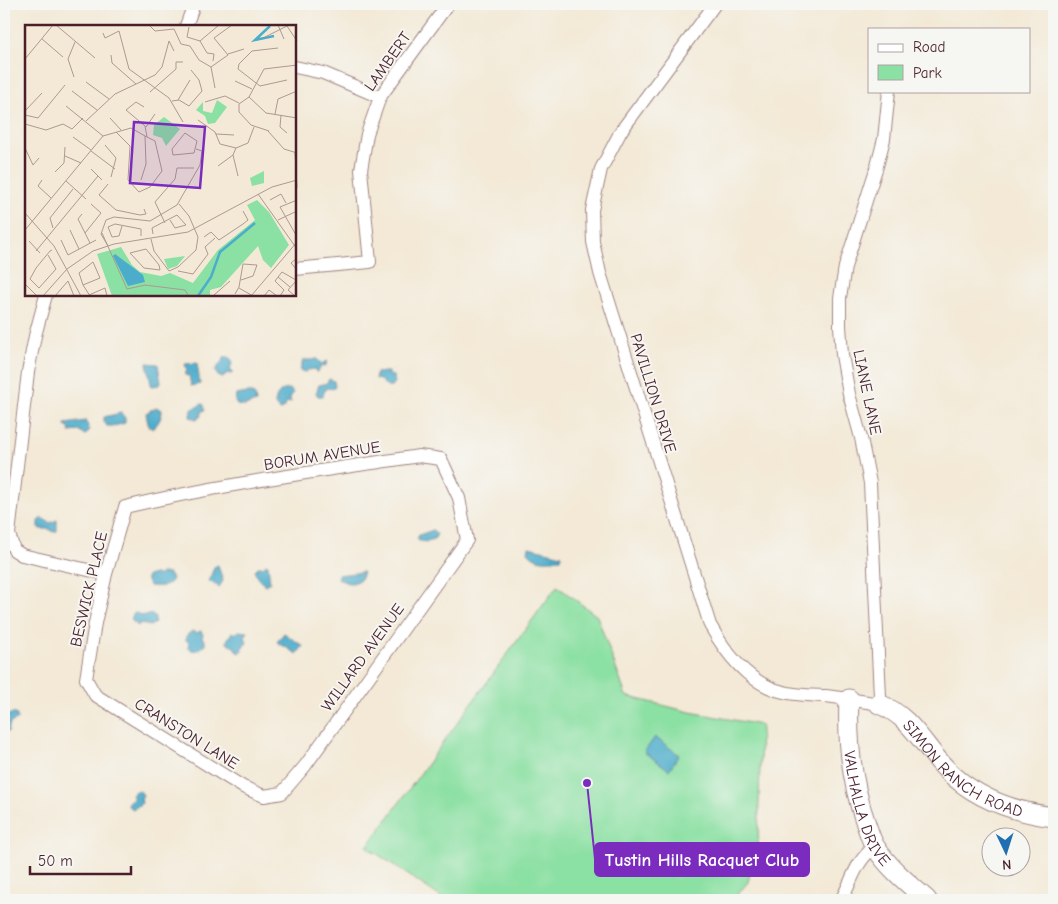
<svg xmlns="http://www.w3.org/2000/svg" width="1058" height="904" font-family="'Comic Neue',sans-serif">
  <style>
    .green { fill: #8be0a3; stroke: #6a8067 }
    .water { fill: #4caccb; stroke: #4b667b }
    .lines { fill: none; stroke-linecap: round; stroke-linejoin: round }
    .street-casing { stroke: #9e8480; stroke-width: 14 }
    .secondary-casing { stroke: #9e8480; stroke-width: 21 }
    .street { stroke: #fff; stroke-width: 12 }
    .secondary { stroke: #fff; stroke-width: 19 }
    .labels { text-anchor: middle; stroke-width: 4; stroke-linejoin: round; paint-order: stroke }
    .street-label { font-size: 16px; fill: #4a1f2b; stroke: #f6f6f2 }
    .inset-river { fill: none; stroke: #4caccb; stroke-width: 2.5 }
    .inset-road { fill: none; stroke: #af9892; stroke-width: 1 }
    .view { fill: #7b2cbf; fill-opacity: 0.15; stroke: #7b2cbf; stroke-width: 2.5 }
    .inset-edge { fill: none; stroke: #4a1f2b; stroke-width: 2.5 }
    .leader { fill: none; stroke: #7b2cbf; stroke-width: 2 }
    .callout-dot { fill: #7b2cbf; stroke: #f6f6f2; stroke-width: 2 }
    .callout { fill: #7b2cbf; stroke: #7b2cbf; stroke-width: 2 }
    .callout-label { font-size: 18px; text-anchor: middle; font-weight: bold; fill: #fff }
  </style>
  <rect width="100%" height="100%" fill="#f6f6f2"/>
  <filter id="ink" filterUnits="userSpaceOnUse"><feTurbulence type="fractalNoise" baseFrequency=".02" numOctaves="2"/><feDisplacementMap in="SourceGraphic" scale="10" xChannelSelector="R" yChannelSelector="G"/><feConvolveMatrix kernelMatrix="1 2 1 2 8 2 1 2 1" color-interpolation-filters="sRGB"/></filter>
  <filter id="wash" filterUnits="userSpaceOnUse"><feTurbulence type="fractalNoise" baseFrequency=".0096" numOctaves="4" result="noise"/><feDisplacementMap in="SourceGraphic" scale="20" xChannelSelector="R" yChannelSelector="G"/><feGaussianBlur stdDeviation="1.12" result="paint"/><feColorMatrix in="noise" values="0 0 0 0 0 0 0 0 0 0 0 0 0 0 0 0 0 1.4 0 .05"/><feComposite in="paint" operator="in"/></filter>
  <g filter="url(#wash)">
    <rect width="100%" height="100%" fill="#f3e9d6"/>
    <path class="green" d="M 557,586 L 597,616 L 626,696 L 690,712 L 761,725 L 758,842 L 748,882 L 733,900 L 445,900 L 367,847 Z"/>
    <path class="water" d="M 225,357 L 228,357 L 233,361 L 230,369 L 233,373 L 230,374 L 227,373 L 223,378 L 218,376 L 215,371 Z
      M 315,359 L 317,359 L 322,364 L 326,361 L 327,362 L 325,367 L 322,366 L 317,372 L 316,372 L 315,369 L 308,370 L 306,372 L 300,371 L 303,360 L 313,360 Z
      M 147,363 L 158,364 L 161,383 L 159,385 L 152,386 L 151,384 Z
      M 197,363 L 200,384 L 191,386 L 189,375 L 187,376 L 184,374 L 187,371 L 185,364 Z
      M 385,372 L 388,372 L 388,375 L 393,376 L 395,382 L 392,387 L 387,387 L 380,380 L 375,379 L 376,373 Z
      M 329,379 L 334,381 L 335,387 L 325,389 L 323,396 L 318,396 L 316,393 L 319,385 L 327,383 Z
      M 290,389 L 293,393 L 290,398 L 291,402 L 286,403 L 285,407 L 282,410 L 278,409 L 275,405 C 275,396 280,389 290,389 Z
      M 247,393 L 252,393 L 255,396 L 256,402 L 245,406 L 237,405 L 235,402 L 236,395 Z
      M 202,404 L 204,405 L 205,410 L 201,412 L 201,416 L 197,419 L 190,417 L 191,410 Z
      M 156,407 L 162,410 C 162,418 158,424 152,429 L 148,424 L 146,413 Z
      M 121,413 L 125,418 L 125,423 L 114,426 L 107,426 L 104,422 L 104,417 Z
      M 86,421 L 89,429 L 87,434 L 84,435 L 80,431 L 69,432 L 70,429 L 65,426 L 65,424 Z
      M 42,518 L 50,523 L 57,520 L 57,531 L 54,532 L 49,529 L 40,529 L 38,527 L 38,521 Z
      M 433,530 L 437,534 L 435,538 L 427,542 L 419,541 L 417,539 L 419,535 Z
      M 529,547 L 562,555 L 561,559 C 548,560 537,563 528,552 Z
      M 266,564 L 268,565 L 270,582 L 265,585 L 260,581 L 254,571 L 258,567 L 263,567 Z
      M 218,565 L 223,581 L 219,587 L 209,581 L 214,567 Z
      M 363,572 L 361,579 C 353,585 346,584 338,578 L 338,575 Z
      M 161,573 L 169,574 L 172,579 C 167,589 157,586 149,586 L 146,578 C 149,573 154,575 159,575 Z
      M 136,613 L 144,616 L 152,614 L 155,618 L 155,623 L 150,626 L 140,623 L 138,626 L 131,620 L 133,614 Z
      M 192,631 L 196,633 L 201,631 L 203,634 L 202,638 L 205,640 L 205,645 C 199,649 194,654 188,647 L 189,643 L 186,640 L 186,636 Z
      M 239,631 L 248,632 L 245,636 L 247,643 L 242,647 L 242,651 L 240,653 L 237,652 L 235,648 L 226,642 L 232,632 L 235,634 Z
      M 284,633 L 303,646 L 297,654 L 277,642 Z
      M 12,713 L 17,715 L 17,720 L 10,723 L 8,732 L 4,732 L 4,717 L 6,717 Z
      M 655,737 L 679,755 L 669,770 L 644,752 Z
      M 135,791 L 140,791 L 143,795 L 141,799 L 142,803 L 133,809 L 128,806 L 129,801 L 134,798 L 132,796 Z"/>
  </g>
  <g filter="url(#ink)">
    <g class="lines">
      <g class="street-casing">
        <path id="street" d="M 715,4 L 621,131 L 601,169 L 592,210 L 593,242 L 600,273 L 710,625 C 724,650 744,677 771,688 C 788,695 807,695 825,696 C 843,698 861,701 879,704 L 880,696 L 870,483 L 861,438 L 849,394 L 842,355 L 840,326 L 840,298 L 845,267 L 877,166 L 884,139 L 889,91
          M 186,26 L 194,4
          M 295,67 L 323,73 L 380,97
          M 295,269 L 370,262 L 361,170 L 367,134 L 380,97 L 448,4
          M 46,295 L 35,336 L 28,372 L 9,534 L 14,550 L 22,555 L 106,574
          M 419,456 L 441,459 L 459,498 L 467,540 L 305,766 L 282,793 L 264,796 L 243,787 L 95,695 L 86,679 L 95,623 L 106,574 L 125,507 C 222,484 321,471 419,456 Z
          M 841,900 C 854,878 853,865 875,846"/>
      </g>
      <g class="secondary-casing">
        <g id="secondary">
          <path id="s1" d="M 849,699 C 847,741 852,784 866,824 C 869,832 871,841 876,848 C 889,868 909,884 927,900"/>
          <path id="s2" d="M 879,704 C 911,716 924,747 947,770 C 976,799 1014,812 1054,817"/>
        </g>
      </g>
      <use href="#street" class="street"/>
      <use href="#secondary" class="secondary"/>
    </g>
  </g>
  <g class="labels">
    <g class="street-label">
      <text transform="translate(387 61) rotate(-55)" y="6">LAMBERT</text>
      <text transform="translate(868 392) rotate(78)" y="6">LIANE LANE</text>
      <text transform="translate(654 393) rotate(73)" y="6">PAVILLION DRIVE</text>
      <text transform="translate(322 455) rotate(-9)" y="6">BORUM AVENUE</text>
      <text transform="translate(88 589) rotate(-77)" y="6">BESWICK PLACE</text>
      <text transform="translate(362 657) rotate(-54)" y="6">WILLARD AVENUE</text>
      <text transform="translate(187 733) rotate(32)" y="6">CRANSTON LANE</text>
      <text dy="6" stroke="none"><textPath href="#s2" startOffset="108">SIMON RANCH ROAD</textPath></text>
      <text dy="6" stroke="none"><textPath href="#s1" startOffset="112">VALHALLA DRIVE</textPath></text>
    </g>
  </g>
  <g transform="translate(25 25)">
    <rect width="271" height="271" fill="#f3e9d6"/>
    <path d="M 192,75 L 202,82 L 190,98 L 183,99 L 180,91 L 171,85 L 178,77 L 178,86 L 187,88 ZM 139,92 L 155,104 L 141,121 L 137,113 L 128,110 L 129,100 ZM 239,146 L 239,158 L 227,161 L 225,153 ZM 232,175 L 244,187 L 264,220 L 246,243 L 238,235 L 233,221 L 196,262 L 185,265 L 185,271 L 87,271 L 72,229 L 96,222 L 107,240 L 115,247 L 136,251 L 145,248 L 168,258 L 193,225 L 230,195 L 222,180 ZM 160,231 L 152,241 L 143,244 L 139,234 Z" fill="#8be0a3"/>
    <path d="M 90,229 L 118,250 L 120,257 L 103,261 L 88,231 Z" fill="#4caccb"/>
    <path class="inset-river" d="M 245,1 L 230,15 L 249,11M 173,271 L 186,252 L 195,227 L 230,198"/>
    <path class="inset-road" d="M 31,0 L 70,33M 124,0 L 130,6 L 149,4 L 156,19 L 165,21 L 174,35 L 186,42 L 203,30 L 189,13 L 207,0M 253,0 L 259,14M 164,2 L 162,12 L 175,16 L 182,28 L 189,29 L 188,36M 78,8 L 80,13 L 94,6 L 104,44 L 144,73 L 158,97M 240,12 L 262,1 L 272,16M 17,14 L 38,32M 175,16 L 194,0M 253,23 L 227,26 L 214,39 L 213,44 L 235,61 L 262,55M 203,29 L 219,24M 86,30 L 87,38 L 111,59M 0,34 L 28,0M 186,42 L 190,63M 49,52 L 43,34 L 50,17M 210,56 L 227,64M 61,57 L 84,74M 47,66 L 72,85M 125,67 L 151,44 L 151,37 L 158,37M 224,72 L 241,88 L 272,93M 153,75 L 165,55M 147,76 L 154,75 L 164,81 L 177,66 L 174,55 L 166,45M 180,77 L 200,71 L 214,78M 41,81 L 78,111M 119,82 L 111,77 L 101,85 L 120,101 L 122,112M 0,86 L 17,68M 250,89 L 253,74 L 272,66M 0,90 L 13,93 L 40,60M 256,90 L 255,102 L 262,108M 85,93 L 96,105M 173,95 L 190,107 L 195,119 L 211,123 L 223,118 L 229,102M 61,96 L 90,69 L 130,50 L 137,42 L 144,16 L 149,26M 0,99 L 21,105 L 38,99 L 47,104 L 58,93M 121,102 L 130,89M 243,106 L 259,124 L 272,128M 244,106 L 226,100 L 214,87 L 214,79 L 224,72 L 239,44 L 272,40M 91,107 L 105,121 L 103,155 L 114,167 L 125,162 L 137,146 L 130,116 L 120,111M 160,108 L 172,116 L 169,128 L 148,130 L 147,124 ZM 191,109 L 209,110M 78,111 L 106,103 L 120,111M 48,112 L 66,125M 80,120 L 91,133 L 86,152M 0,123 L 8,140 L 14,133M 66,126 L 90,144M 270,128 L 272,163M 208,130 L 213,151M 40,131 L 56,138M 193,141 L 208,130 L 211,123M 66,144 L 77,155M 30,147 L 39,138 L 40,122M 17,155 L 13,161 L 26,173M 116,155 L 121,139 L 120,111M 41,156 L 61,174M 83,159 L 74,170 L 91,185 L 115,190 L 121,189 L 119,184M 233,169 L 272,224M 245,175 L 256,169 L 261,178M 0,188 L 29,221 L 56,271M 57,189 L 53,194 L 65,218M 253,195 L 272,186M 140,198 L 130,177 L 150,154 L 152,143 L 169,143M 97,201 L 94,211 L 87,212 L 83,202 L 90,199 L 116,204 L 116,211M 28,203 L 25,193 L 48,164M 0,205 L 78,111M 45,205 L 54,224M 60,208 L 76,188 L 66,179M 77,208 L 102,264 L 120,260 L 160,265 L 163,270M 128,209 L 127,203 L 152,190 L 161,200 L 150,203 L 145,195M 271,210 L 255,182 L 272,175M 179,212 L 186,207 L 194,215 L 218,199 L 223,195 L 218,186M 126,214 L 129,226 L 144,246 L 153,242 L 171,225 L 173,212 L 164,191 L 154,179M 36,215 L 43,230 L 71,215M 4,216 L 15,228M 83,221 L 76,209 L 81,195 L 89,192 L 125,196 L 152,180 L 175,140 L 177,126 L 171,124M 121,224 L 134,240 L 135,245 L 119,243 L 105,228 ZM 11,226 L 73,151M 23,230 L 31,244 L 14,263 L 5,254 L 11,243 L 25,226 L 27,225M 272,233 L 266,238 L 272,245M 153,246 L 168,249 L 183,229 L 180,222 L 190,213M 253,252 L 265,262M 0,259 L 12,271M 58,260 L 75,253 L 68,237 L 54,248 L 58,260 L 65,271M 214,263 L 228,271M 210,269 L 214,262 L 218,239 L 232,240 L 228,251 L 216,255M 64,270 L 80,263 L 82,271M 189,270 L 205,256M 18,271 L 42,244 L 68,226 L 89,219 L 163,207 L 247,162 L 272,155M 30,271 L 43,256 L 49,271M 226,271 L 272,217M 239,271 L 244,265 L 252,271M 255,271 L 259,265 L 250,256 L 257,247 L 271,255M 270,271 L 263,265 L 272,255"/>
    <path class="view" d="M 109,97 L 180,102 L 175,163 L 105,158 Z"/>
    <rect width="271" height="271" class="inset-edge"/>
  </g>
  <path class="leader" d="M587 783L595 859"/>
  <circle class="callout-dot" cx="587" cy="783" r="5"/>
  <rect class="callout" x="595" y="843" width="214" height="33" rx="5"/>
  <g class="callout-label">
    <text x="702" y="866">Tustin Hills Racquet Club</text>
  </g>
  <rect width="1058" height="904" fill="none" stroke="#f6f6f2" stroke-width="20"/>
  <rect x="868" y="28" width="162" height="65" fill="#f6f6f2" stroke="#b1a0a2"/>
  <rect x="878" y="44" width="25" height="8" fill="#ffffff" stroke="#b1a0a2"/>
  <text x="913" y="52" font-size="15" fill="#4a1f2b">Road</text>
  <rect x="878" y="65" width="25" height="15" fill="#8be0a3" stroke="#b1a0a2"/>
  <text x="913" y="78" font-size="15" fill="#4a1f2b">Park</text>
  <g transform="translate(1006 852) rotate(176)"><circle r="24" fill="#f6f6f2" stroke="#b1a0a2"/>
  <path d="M0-4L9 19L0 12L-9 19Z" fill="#1f6fb2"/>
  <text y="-8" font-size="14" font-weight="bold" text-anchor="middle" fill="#4a1f2b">N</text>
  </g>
  <path d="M30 866v8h101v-8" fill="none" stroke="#4a1f2b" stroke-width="2.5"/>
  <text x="38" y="866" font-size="15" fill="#4a1f2b" stroke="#f6f6f2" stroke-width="4" paint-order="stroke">50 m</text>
</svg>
